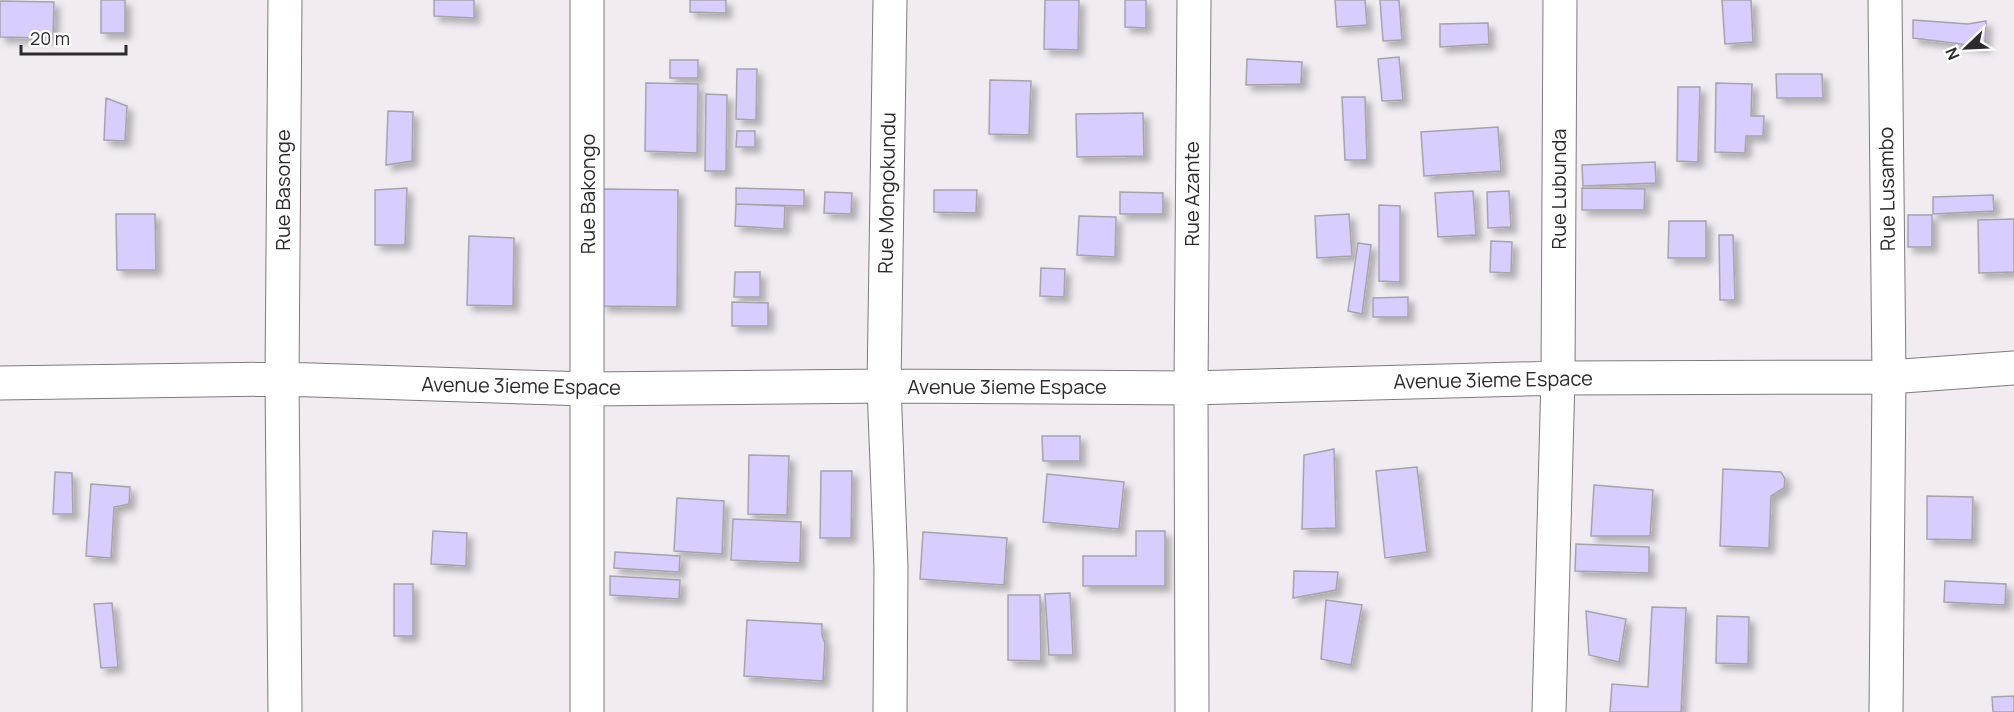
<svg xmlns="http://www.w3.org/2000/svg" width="2014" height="712" font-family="Manrope,sans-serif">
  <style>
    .building { fill: #d9ccff; stroke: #a6a4ab; stroke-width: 1.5; filter: url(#shadow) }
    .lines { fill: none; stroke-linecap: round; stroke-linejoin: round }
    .minor-casing { stroke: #7f7a7f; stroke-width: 35 }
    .minor { stroke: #fff; stroke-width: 33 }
    .labels { text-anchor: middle; stroke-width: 4.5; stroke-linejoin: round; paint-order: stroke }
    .street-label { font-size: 20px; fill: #2c2a2c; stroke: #fff }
  </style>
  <defs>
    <filter id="shadow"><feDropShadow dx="5.5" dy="5.5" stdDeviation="3" flood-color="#0004"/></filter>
  </defs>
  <rect width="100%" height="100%" fill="#f2ecf2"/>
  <path class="building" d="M 101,0 L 125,0 L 125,33 L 101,33 Z
    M 434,0 L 474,0 L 474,18 L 434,16 Z
    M 690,0 L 726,0 L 726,13 L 690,12 Z
    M 1045,0 L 1079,0 L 1078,50 L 1044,49 Z
    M 1125,0 L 1146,0 L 1146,28 L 1125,27 Z
    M 1335,0 L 1365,0 L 1367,25 L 1337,27 Z
    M 1380,0 L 1399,0 L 1402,40 L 1383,41 Z
    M 1722,0 L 1751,0 L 1753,42 L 1725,44 Z
    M 0,1 L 54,2 L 53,38 L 0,37 Z
    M 1913,20 L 1968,24 L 1986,21 L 1985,47 L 1913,38 Z
    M 1488,23 L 1489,44 L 1440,47 L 1440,24 Z
    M 1399,57 L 1403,100 L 1382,101 L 1378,59 Z
    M 1247,59 L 1302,62 L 1301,84 L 1246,85 Z
    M 670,60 L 698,60 L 698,78 L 670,78 Z
    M 737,69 L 757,69 L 756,120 L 736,119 Z
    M 1776,74 L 1822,74 L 1823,98 L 1777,98 Z
    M 990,80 L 1031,81 L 1029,135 L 989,134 Z
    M 646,83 L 698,84 L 697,153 L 645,151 Z
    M 1716,83 L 1752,84 L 1751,116 L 1764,116 L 1763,136 L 1746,136 L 1745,153 L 1715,152 Z
    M 1678,87 L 1700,87 L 1698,162 L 1677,161 Z
    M 706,94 L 727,95 L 726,171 L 705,171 Z
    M 1342,97 L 1365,97 L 1367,160 L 1345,160 Z
    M 106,98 L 127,106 L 125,141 L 104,140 Z
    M 388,111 L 413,112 L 412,161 L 386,165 Z
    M 1143,113 L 1144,156 L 1077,157 L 1076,114 Z
    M 1498,127 L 1501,171 L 1424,176 L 1421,132 Z
    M 737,131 L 755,131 L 755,147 L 736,147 Z
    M 1655,162 L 1656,183 L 1583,186 L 1582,165 Z
    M 407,188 L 405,245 L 375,245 L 375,190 Z
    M 736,188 L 804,190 L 804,206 L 736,204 Z
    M 1582,188 L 1645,189 L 1644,210 L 1582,210 Z
    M 603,189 L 678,190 L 677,307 L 602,306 Z
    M 934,190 L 977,190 L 976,213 L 934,212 Z
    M 1473,191 L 1476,235 L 1438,237 L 1435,193 Z
    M 1509,191 L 1511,227 L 1488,228 L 1487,192 Z
    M 825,192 L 852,193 L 851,214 L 824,213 Z
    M 1120,192 L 1163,193 L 1163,214 L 1120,214 Z
    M 1993,195 L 1994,211 L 1933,214 L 1933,197 Z
    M 736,204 L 785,206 L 784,229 L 735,226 Z
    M 1379,205 L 1400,206 L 1400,282 L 1379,281 Z
    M 116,214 L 155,214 L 156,270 L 117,270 Z
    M 1349,214 L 1352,256 L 1317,258 L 1315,216 Z
    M 1908,215 L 1932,215 L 1932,247 L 1908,247 Z
    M 1079,216 L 1116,217 L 1115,257 L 1077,255 Z
    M 2014,219 L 2014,272 L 1979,273 L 1978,220 Z
    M 1669,221 L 1706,221 L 1706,258 L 1668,258 Z
    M 1719,235 L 1733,235 L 1735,300 L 1720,300 Z
    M 469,236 L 514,238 L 513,306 L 467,305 Z
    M 1491,241 L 1512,242 L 1511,273 L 1490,272 Z
    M 1358,243 L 1371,245 L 1362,314 L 1348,311 Z
    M 1041,268 L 1065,269 L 1064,297 L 1040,296 Z
    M 735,272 L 760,272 L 760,297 L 734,297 Z
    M 1408,297 L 1408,317 L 1373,317 L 1373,298 Z
    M 732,302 L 768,303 L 768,326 L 732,326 Z
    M 1042,436 L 1080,436 L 1080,461 L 1043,461 Z
    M 1334,449 L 1336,528 L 1302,529 L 1304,455 Z
    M 749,455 L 789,456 L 787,515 L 748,514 Z
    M 1417,467 L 1427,552 L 1385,558 L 1376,471 Z
    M 1723,469 L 1781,472 L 1785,479 L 1784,488 L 1771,496 L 1769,548 L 1720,546 Z
    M 821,471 L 852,471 L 851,538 L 820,538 Z
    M 55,472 L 72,473 L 73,514 L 53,514 Z
    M 1047,474 L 1124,482 L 1119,529 L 1043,522 Z
    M 91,484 L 130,487 L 129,504 L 114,507 L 111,558 L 86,556 Z
    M 1594,485 L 1653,490 L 1650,536 L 1591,536 Z
    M 1927,496 L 1973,497 L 1972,540 L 1927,539 Z
    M 677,498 L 724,501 L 722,554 L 674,551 Z
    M 733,519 L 801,522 L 800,563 L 731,560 Z
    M 433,531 L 467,533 L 466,566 L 431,564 Z
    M 1136,531 L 1165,531 L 1165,586 L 1083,586 L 1083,556 L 1136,556 Z
    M 923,532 L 1007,538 L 1004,585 L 920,579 Z
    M 1576,544 L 1649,547 L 1649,573 L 1575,571 Z
    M 615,552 L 680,556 L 679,572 L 614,568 Z
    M 1294,571 L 1338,572 L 1336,590 L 1293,598 Z
    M 610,576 L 680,580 L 679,599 L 610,595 Z
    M 1945,581 L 2006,584 L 2005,605 L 1944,602 Z
    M 394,584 L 413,584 L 413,636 L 394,636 Z
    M 1070,593 L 1073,655 L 1049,655 L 1045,594 Z
    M 1008,595 L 1040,595 L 1041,661 L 1008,660 Z
    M 1326,600 L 1362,605 L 1351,665 L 1321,659 Z
    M 112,603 L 118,667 L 101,668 L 94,604 Z
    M 1652,607 L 1686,608 L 1681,712 L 1610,712 L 1612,684 L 1648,687 Z
    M 1586,611 L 1626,619 L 1619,662 L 1589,655 Z
    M 1717,616 L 1749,617 L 1748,664 L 1716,663 Z
    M 747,620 L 822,624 L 822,635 L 825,643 L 823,681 L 744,676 Z
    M 2014,696 L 2014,712 L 1993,712 L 1992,697 Z"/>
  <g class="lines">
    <g class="minor-casing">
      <path id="minor" d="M 285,0 L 282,379 L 285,712
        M 1885,0 L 1889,377 L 1886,712
        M 0,383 L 282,379 L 588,389 L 884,386 L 1191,388 L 1558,378 L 1889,377 L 2014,368
        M 587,712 L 587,0
        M 890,712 L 891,567 L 884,386 L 890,0
        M 1192,712 L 1191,388 L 1194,0
        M 1549,712 L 1558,378 L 1560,0"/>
    </g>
    <use href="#minor" class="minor"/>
  </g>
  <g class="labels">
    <g class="street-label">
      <text transform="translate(1559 189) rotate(-90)" y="7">Rue Lubunda</text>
      <text transform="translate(1887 189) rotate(-91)" y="7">Rue Lusambo</text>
      <text transform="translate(283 190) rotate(-90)" y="7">Rue Basonge</text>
      <text transform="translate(887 193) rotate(-89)" y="7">Rue Mongokundu</text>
      <text transform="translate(588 194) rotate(-90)" y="7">Rue Bakongo</text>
      <text transform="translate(1192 194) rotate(-90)" y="7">Rue Azante</text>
      <text transform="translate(1493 380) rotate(-1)" y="7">Avenue 3ieme Espace</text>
      <text transform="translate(521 386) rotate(1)" y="7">Avenue 3ieme Espace</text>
      <text x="1007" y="394">Avenue 3ieme Espace</text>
    </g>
  </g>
  <g transform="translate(1966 48) rotate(247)" stroke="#ffffff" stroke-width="4.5" paint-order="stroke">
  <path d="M0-4.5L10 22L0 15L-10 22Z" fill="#2c2a2c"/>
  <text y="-9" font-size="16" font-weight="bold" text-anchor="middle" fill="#2c2a2c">N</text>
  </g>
  <path d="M21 45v9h105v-9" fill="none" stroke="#2c2a2c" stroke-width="3"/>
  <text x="30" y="45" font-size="18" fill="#2c2a2c" stroke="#ffffff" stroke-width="4.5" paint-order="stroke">20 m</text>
</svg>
